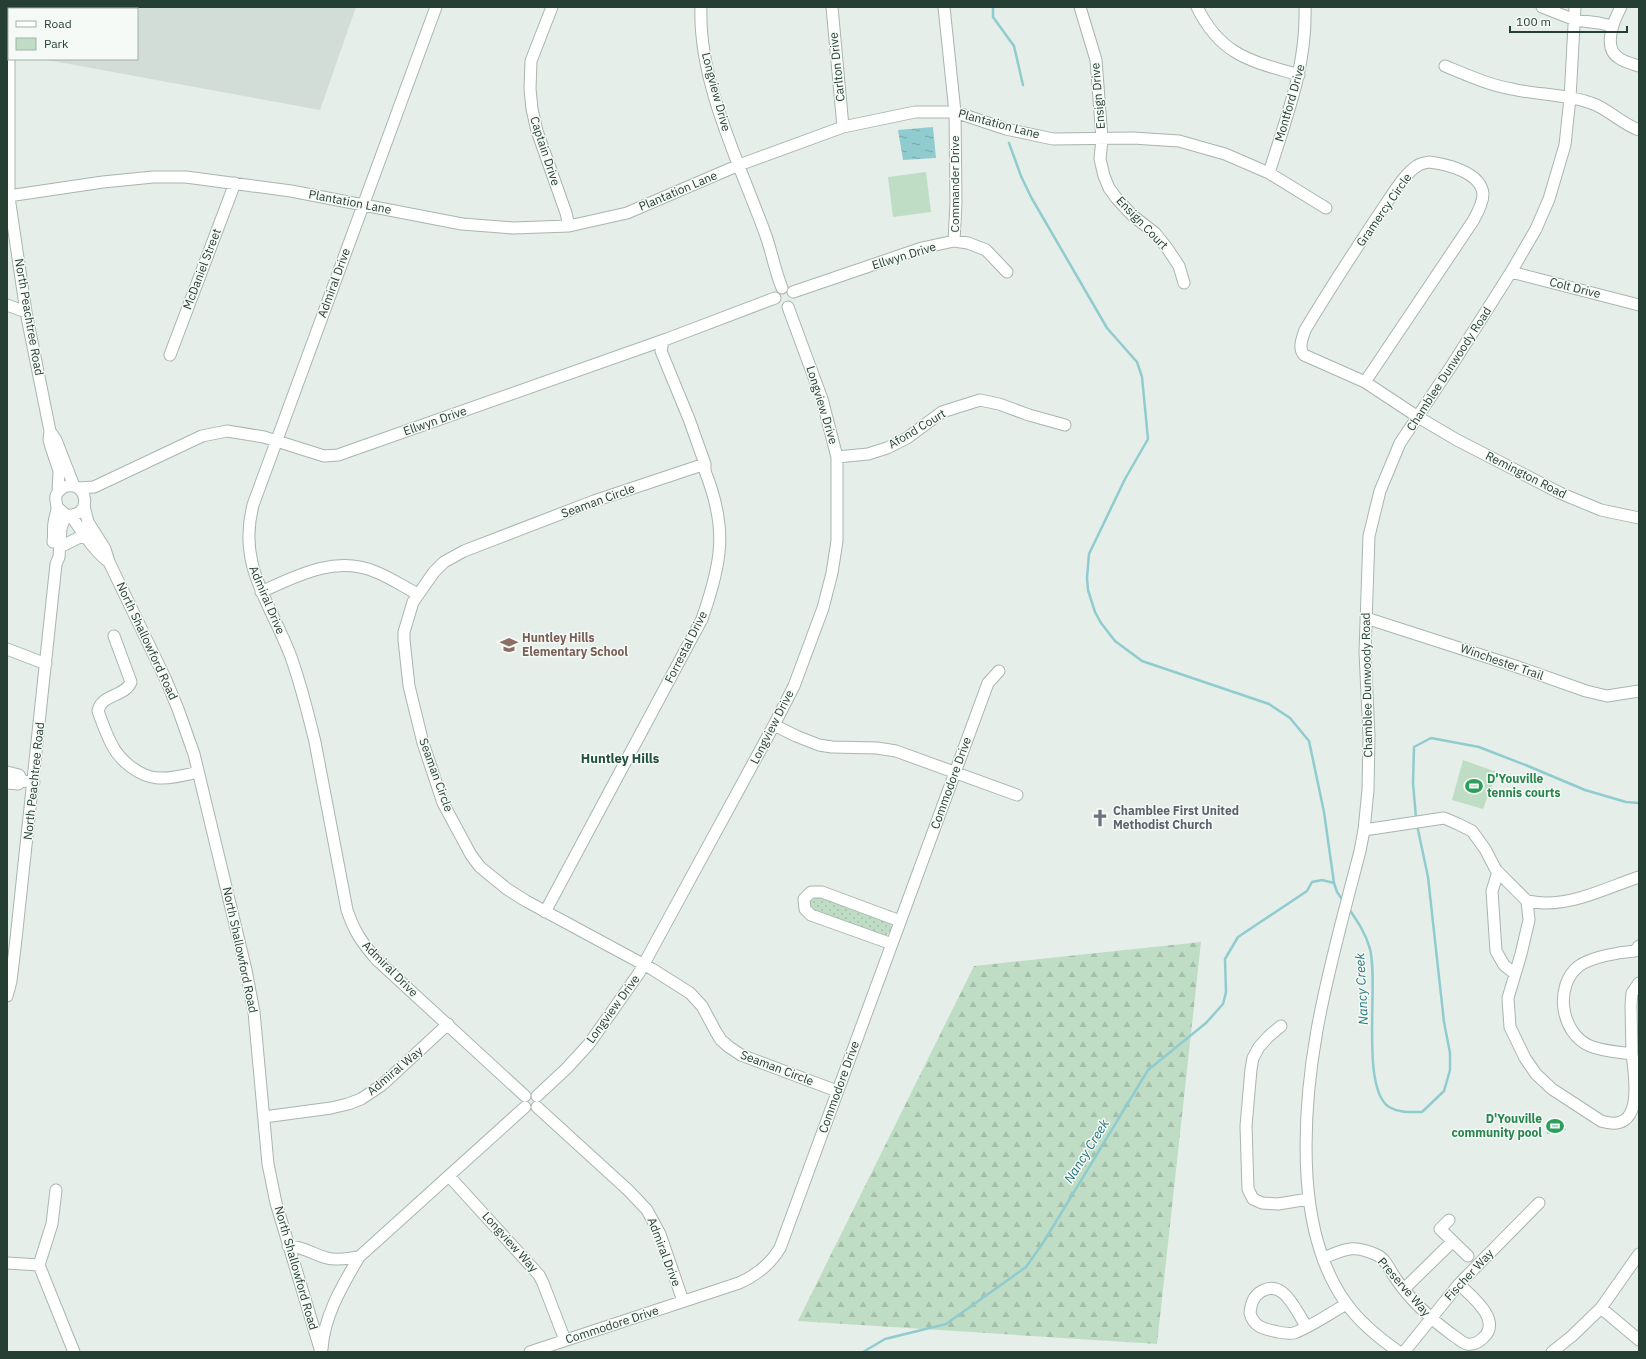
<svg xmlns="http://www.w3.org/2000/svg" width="1646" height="1359" font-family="'IBM Plex Sans',sans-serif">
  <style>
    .built { fill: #d3ddd8 }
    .grass { fill: url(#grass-dots) }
    .forest { fill: url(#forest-firs) }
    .green { fill: #bfddc4 }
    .water { fill: url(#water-ripples) }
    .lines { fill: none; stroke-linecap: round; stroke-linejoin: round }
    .stream { stroke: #90cccf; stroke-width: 2.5 }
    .minor-casing { stroke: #a8b6af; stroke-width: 13 }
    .minor { stroke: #fff; stroke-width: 11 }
    .labels { text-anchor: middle; stroke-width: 3; stroke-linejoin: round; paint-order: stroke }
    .street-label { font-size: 12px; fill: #253f35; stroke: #f6faf7 }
    .education-label { font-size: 12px; font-weight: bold; fill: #785e54; stroke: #f6faf7; text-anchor: start }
    .leisure-label { font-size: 12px; font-weight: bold; fill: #27864d; stroke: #f6faf7; text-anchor: start }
    .worship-label { font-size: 12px; font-weight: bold; fill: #5b616d; stroke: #f6faf7; text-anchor: start }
    .neighbourhood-label { font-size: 13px; font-weight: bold; fill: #215040; stroke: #f6faf7 }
    .water-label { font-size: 13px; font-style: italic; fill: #217379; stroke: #f6faf7 }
  </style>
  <defs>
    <pattern id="grass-dots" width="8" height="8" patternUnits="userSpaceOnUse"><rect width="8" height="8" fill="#bfddc4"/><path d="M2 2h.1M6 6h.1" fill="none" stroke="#a4bfa9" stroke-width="1.8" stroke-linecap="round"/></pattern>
    <pattern id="forest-firs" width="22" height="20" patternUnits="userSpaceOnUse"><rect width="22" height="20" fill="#bfddc4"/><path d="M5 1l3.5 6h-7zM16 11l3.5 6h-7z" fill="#a4bfa9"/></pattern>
    <pattern id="water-ripples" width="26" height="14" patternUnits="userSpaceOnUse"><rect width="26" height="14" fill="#90cccf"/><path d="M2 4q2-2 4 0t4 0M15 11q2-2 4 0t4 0" fill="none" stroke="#75a7a9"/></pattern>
  </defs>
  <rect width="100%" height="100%" fill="#e5eee9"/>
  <path class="built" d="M 7,7 L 356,7 L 320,110 L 42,59 L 137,59 L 137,9 L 9,9 L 9,53 L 7,53 Z"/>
  <path class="grass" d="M 817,895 L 890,922 L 892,928 L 891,931 L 885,936 L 812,909 L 809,907 L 810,898 Z"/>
  <path class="forest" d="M 1201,942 L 1157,1344 L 798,1321 L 974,966 Z"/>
  <path class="green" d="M 926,172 L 931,212 L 893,217 L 888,177 Z
    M 1463,760 L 1497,772 L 1483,809 L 1452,800 Z"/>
  <path class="water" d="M 933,127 L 936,158 L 903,160 L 898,130 Z
    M 1563,1122 L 1566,1130 L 1547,1134 L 1546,1123 Z"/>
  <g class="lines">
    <path class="stream" d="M 993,7 L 993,17 L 1014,46 L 1023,85
      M 1009,143 L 1021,176 L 1031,197 L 1107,328 L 1137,362 L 1142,377 L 1148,439 L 1125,479 L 1089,554 L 1087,578 L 1088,590 L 1095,612 L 1101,623 L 1115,641 L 1142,661 L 1269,704 L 1290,718 L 1309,741 L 1324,812 L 1334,883 L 1337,892 L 1344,902
      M 1416,818 L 1413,783 L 1414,747 L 1431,738 L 1479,747 L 1528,766 L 1585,790 L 1626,802 L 1639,803
      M 1349,909 C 1358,922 1366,934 1370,949 C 1379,983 1360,1088 1389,1107 C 1399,1113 1410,1112 1422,1112 L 1444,1091 L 1450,1070 L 1450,1053 L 1444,1022 L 1428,877 L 1417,825
      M 863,1352 L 885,1339 L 946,1324 L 1026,1267 L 1043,1243 L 1148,1070 L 1206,1023 L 1223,1004 L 1226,992 L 1225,959 L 1238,937 L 1307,891 L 1312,882 L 1322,880 L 1334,883"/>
    <g class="minor-casing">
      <path id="minor" d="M 436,7 L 253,505 C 237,567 271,603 291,657 C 301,685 308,713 315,742 L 347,910 C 354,931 362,943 377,960 L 525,1096
        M 552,7 L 531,61 L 530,89 L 532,109 L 537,131 L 566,213 L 569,226
        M 701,7 C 698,83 741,166 766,236 C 772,253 775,271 782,288
        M 832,7 L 843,127
        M 944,7 L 955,112 L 956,203 L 954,241
        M 1080,7 L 1096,60 L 1102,139 L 1100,159 L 1104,176 L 1109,188 L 1117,199 L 1133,216 L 1155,233 L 1167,248 L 1179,266 L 1184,283
        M 1197,7 C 1221,56 1251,61 1299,75
        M 1542,7 L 1575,20 L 1599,23 L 1612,26
        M 1621,7 C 1614,20 1602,48 1619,58 C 1624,62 1633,64 1639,66
        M 11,9 L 11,7
        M 9,59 L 9,197 L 26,312 L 50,431 L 49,440 L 51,447 L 59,471 L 58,492
        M 1445,66 C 1467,75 1489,85 1512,89 C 1538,95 1566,94 1591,103 C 1609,109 1620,123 1639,130
        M 1429,162 C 1446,164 1481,172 1483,194 C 1483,203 1477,214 1473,221 L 1365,382 L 1304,355 C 1298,348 1302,339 1305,330 C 1329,290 1355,250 1381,211 C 1391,197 1403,175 1417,166 C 1421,163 1425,163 1429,162 Z
        M 1269,173 C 1286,118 1307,66 1305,7
        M 9,197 L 15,195 L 103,182 L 153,177 L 186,177 L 291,191 L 462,224 L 513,228 L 569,226 L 627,213 L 739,165 L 843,127 L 915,112 L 955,112 L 1006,129 L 1053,139 L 1133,138 L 1179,141 L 1225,154 L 1269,173 L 1326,208
        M 1511,272 L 1639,305
        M 793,292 L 922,248 L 954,241 L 968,243 L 986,250 L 1007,272
        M 7,305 L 26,312
        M 170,355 L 235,183
        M 1365,382 L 1418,417 L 1457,440 L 1560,493 L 1601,510 L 1639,518
        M 50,431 L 56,440 L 74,486
        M 837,457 L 868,454 L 887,448 L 907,438 L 942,412 L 980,400 L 999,404 L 1029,415 L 1065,425
        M 705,464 L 594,501 L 464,551 L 444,562 L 434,572 L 413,602 L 404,632 L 404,640 L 409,686 L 423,743 L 443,803 L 471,855 L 480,867 L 507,889 L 526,901 L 652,969 L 690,993 L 702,1006 L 716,1032 L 721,1040 L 729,1047 L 741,1055 L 837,1091
        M 78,488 L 94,487 L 202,436 L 227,431 L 264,437 L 324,456 L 338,455 L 667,339 L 775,298
        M 84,506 L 88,522 L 105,549 L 109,562 L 166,680 L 178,709 L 194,754 L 246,970 L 254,1012 L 268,1164 L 276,1203 L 321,1352
        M 71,516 C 82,531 93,550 109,562
        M 53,542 C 54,536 53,529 54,523 C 54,518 57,513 57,508 C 57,504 55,500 56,496 C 57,492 61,489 64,487 C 87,478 95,518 66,515 L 57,507
        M 60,547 L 78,538 L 86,536
        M 261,592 C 298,575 336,555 376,572 C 391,578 404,587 418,594
        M 1366,618 L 1515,666 L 1586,691 L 1607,696 L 1639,691
        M 114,636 L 131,682 C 125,697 101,694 98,711 C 102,722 106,734 112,745 C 120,761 140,777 158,778 C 171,779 186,775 198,772
        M 7,649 L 46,664
        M 774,725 L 796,736 L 819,745 L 832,747 L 877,748 L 896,751 L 1017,795
        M 7,772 L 19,775 L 22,781
        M 7,783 L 18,784 L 22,781 L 34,782
        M 1364,830 L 1444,818 L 1458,824 L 1472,831 L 1485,849 L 1496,870 L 1527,901 L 1529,920 L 1521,954 L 1508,998 L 1510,1027 L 1525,1058 L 1536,1074 L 1552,1089 L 1601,1121 C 1645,1135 1635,1078 1632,1054
        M 1498,872 L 1492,891 L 1496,951 L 1504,965 L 1515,974
        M 1527,901 C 1533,902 1540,903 1546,903 C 1578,903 1609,887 1639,877
        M 545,912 L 702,619 C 722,562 728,529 705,471 L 705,464 L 689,419 L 661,351 L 663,341
        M 892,944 L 811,915 L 805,909 L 804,899 L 811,892 L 822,892 L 900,921
        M 1639,946 L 1635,951 C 1620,952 1591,957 1579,966 C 1554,985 1560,1033 1590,1046 C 1602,1051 1618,1052 1632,1054 L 1631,1005 L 1632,993 L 1639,983
        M 7,996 L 11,981 L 16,939 L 56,564 L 59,557 L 61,528 L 66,515
        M 1281,1026 L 1269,1036 L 1259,1047 L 1253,1058 L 1251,1069 L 1246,1126 L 1248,1189 L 1253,1199 L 1262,1203 L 1278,1204 L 1309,1199
        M 537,1096 L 566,1069 L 589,1044 L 639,973 L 774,725 L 794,686 L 823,608 L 832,573 L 837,541 L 837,457 L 822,399 L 788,307
        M 537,1107 L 628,1190 L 647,1210 L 660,1234 L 683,1301
        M 264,1117 L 331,1108 L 348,1104 L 361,1099 L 382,1085 L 448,1024
        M 449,1176 L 539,1275 L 543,1283 L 565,1340
        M 1449,1220 L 1440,1229 L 1468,1256
        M 288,1246 C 303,1246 314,1255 327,1258 C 337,1261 349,1258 359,1257
        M 1323,1258 C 1346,1249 1353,1244 1377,1255 C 1386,1259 1390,1271 1396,1279 C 1411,1301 1432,1320 1454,1336 C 1458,1338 1462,1343 1467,1344 C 1473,1345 1479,1342 1483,1338 C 1503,1320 1471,1296 1459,1284
        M 7,1263 L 39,1265 L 74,1352
        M 39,1265 L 52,1224 L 56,1190
        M 1404,1289 L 1453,1241
        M 1601,1308 L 1639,1340
        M 1306,1326 C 1296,1311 1284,1279 1262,1291 C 1253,1296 1251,1304 1250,1313 C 1254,1328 1265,1329 1278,1332 C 1283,1333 1289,1334 1294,1333 C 1310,1327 1331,1313 1346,1304
        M 322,1349 C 324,1316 342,1286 359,1257 L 525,1107
        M 530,1352 L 739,1283 C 757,1275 770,1265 780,1248 L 988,683 L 999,671
        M 1399,1352 C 1379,1338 1360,1323 1346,1303 C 1320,1267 1310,1221 1307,1177 C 1300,1063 1332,960 1360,851 L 1364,830 L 1368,790 L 1369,736 L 1365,652 L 1369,536 L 1380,491 L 1400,443 L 1452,365 L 1511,272 L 1536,229 L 1549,199 L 1565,145 L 1570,98 L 1575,7
        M 1404,1352 L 1459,1284 L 1539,1203
        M 1552,1352 L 1572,1336 L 1601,1308 L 1639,1254"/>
    </g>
    <use href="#minor" class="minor"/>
  </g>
  <defs>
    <g id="school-bare" transform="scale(1.38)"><path d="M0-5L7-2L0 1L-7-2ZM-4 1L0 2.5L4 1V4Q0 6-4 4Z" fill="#8d6e63" stroke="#f6faf7" stroke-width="2.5" paint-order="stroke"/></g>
    <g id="stadium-bare" transform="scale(1.38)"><path d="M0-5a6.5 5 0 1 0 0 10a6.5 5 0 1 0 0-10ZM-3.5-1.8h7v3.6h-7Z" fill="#2e9e5b" stroke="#f6faf7" stroke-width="2.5" paint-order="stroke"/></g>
    <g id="church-bare" transform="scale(1.38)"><path d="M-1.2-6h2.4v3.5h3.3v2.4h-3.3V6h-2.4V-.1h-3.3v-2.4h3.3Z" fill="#6b7280" stroke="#f6faf7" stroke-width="2.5" paint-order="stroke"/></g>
  </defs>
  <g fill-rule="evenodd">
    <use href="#school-bare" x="509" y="645"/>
    <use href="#stadium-bare" x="1474" y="786"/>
    <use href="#church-bare" x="1100" y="818"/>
    <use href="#stadium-bare" x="1555" y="1126"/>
  </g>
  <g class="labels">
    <g class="street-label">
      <text transform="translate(837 67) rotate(-96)" y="4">Carlton Drive</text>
      <text transform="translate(716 92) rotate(75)" y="4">Longview Drive</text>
      <text transform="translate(1098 96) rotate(-95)" y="4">Ensign Drive</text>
      <text transform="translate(1290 103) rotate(-74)" y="4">Montford Drive</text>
      <text transform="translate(999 124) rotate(15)" y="4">Plantation Lane</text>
      <text transform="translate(545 151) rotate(72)" y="4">Captain Drive</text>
      <text transform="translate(955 184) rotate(-90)" y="4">Commander Drive</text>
      <text transform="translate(678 191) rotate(-23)" y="4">Plantation Lane</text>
      <text transform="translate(350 202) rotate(11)" y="4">Plantation Lane</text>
      <text transform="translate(1384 210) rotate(-55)" y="4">Gramercy Circle</text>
      <text transform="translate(1142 223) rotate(46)" y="4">Ensign Court</text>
      <text transform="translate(904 256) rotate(-17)" y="4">Ellwyn Drive</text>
      <text transform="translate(202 269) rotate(-69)" y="4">McDaniel Street</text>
      <text transform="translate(334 283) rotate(-70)" y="4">Admiral Drive</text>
      <text transform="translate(1575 288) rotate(14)" y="4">Colt Drive</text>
      <text transform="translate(29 317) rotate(80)" y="4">North Peachtree Road</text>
      <text transform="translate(1449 369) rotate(-57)" y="4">Chamblee Dunwoody Road</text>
      <text transform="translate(822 405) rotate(73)" y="4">Longview Drive</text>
      <text transform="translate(435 421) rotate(-19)" y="4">Ellwyn Drive</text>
      <text transform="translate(917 429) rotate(-31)" y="4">Afond Court</text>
      <text transform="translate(1526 475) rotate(27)" y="4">Remington Road</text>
      <text transform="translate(598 501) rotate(-20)" y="4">Seaman Circle</text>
      <text transform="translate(267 600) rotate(67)" y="4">Admiral Drive</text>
      <text transform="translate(147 641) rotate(65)" y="4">North Shallowford Road</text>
      <text transform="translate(686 647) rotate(-63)" y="4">Forrestal Drive</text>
      <text transform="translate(1502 662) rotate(19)" y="4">Winchester Trail</text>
      <text transform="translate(1367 685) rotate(-91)" y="4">Chamblee Dunwoody Road</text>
      <text transform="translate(772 727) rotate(-63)" y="4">Longview Drive</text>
      <text transform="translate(436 775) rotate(70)" y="4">Seaman Circle</text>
      <text transform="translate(34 781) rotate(-84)" y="4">North Peachtree Road</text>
      <text transform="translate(951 783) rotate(-70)" y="4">Commodore Drive</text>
      <text transform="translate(240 950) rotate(78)" y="4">North Shallowford Road</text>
      <text transform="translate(390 969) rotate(45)" y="4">Admiral Drive</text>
      <text transform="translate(613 1009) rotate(-54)" y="4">Longview Drive</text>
      <text transform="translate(777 1068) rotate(21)" y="4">Seaman Circle</text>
      <text transform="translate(395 1071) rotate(-40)" y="4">Admiral Way</text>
      <text transform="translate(839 1087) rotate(-70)" y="4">Commodore Drive</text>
      <text transform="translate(510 1242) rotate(48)" y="4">Longview Way</text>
      <text transform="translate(664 1252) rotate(69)" y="4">Admiral Drive</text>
      <text transform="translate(296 1268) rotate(74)" y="4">North Shallowford Road</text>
      <text transform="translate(1469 1275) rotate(-47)" y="4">Fischer Way</text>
      <text transform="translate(1404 1287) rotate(49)" y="4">Preserve Way</text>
      <text transform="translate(612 1325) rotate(-18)" y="4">Commodore Drive</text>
    </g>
    <g class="education-label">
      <text x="522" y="642">Huntley Hills<tspan x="522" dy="14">Elementary School</tspan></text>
    </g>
    <g class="leisure-label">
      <text x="1487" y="783">D'Youville<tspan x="1487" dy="14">tennis courts</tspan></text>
      <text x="1542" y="1123" text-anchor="end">D'Youville<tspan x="1542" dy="14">community pool</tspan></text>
    </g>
    <g class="worship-label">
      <text x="1113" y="815">Chamblee First United<tspan x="1113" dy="14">Methodist Church</tspan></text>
    </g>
    <g class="neighbourhood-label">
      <text x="620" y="763">Huntley Hills</text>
    </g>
    <g class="water-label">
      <text transform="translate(1361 989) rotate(-93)" y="5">Nancy Creek</text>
      <text transform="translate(1086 1151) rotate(-58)" y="5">Nancy Creek</text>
    </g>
  </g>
  <rect width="1646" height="1359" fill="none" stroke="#253f35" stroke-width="16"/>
  <rect x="8" y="8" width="130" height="52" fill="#f6faf7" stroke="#a2afa9"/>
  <rect x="16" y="21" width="20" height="6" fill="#ffffff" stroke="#a2afa9"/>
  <text x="44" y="28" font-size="12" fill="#253f35">Road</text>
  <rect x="16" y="38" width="20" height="12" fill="#bfddc4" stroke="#a2afa9"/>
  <text x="44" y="48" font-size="12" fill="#253f35">Park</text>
  <path d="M1510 26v6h117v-6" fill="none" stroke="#253f35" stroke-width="2"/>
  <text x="1516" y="26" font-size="12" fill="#253f35" stroke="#f6faf7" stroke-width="3" paint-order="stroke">100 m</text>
</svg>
